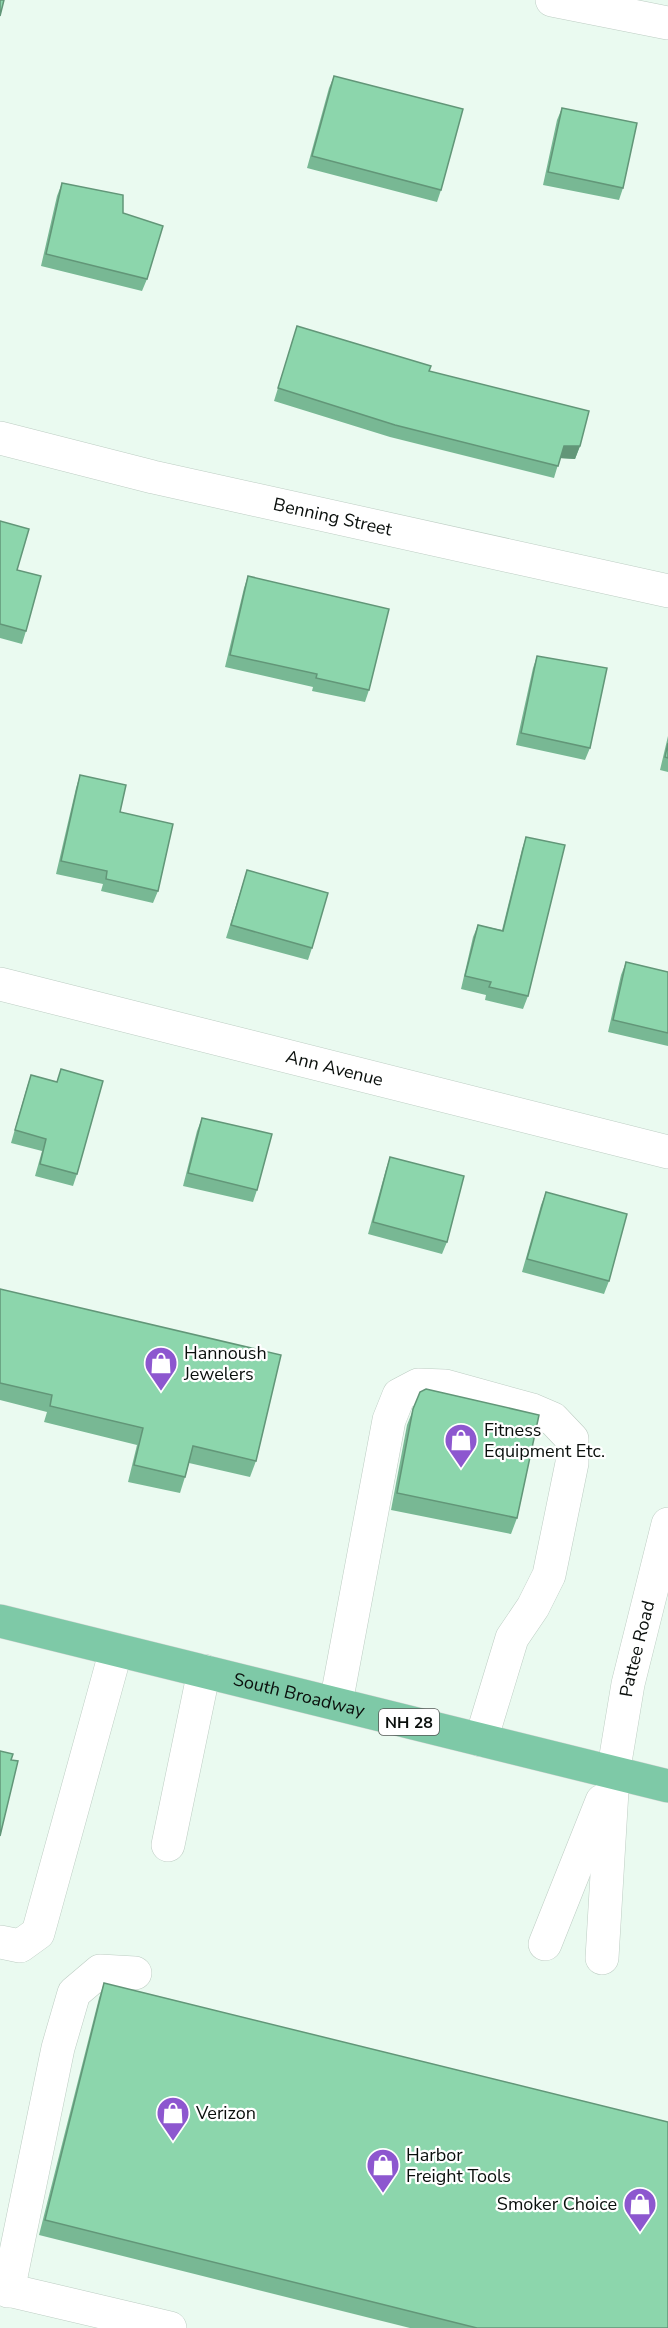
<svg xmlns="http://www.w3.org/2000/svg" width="668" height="2328" font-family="'Nunito Sans',sans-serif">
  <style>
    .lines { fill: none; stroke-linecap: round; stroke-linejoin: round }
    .minor-casing { stroke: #bdcdc3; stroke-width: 34 }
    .major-casing { stroke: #d8d9d8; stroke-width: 34 }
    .minor { stroke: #fff; stroke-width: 33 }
    .major { stroke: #7ec9a7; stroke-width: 33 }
    .wall { fill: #78b894 }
    .shaded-wall { fill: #629678 }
    .building { fill: #8cd6ac; stroke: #629678; stroke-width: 1.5 }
    .labels { text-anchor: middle; stroke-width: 4.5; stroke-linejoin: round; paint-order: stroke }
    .shield { fill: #fff; stroke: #545755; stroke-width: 1.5 }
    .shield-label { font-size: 16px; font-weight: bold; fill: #0a0f0c }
    .street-label { font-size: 18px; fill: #0a0f0c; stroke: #fff }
    .poi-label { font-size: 18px; fill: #0a0f0c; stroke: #fff; text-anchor: start }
  </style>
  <rect width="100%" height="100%" fill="#eafaf0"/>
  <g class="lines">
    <g class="minor-casing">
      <g id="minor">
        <path d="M 552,0 L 668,23"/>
        <path id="s1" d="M 0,438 L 153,477 L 668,591"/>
        <path id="s2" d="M 0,984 L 668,1152"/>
        <path d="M 336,1703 L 389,1420 L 399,1395 L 418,1385 L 445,1386 L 532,1410 L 553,1419 L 572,1439 L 572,1463 L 549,1575 L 533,1607 L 512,1638 L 481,1740"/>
        <path d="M 168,1845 L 204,1671"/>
        <path d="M 0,1942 L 20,1946 L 38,1933 L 116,1650"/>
        <path d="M 545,1944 L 602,1801"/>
        <path id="s3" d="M 602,1958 L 613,1774 L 628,1684 L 668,1524"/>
        <path d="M 0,2288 L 170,2328"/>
        <path d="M 8,2291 L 58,2048 L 74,1993 L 100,1971 L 135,1973"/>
      </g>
    </g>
    <g class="major-casing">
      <g id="major">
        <path id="s4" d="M 0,1621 L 668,1786"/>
      </g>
    </g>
    <use href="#minor" class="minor"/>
    <use href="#major" class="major"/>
  </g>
  <path class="wall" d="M 334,76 L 441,190 L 437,202 L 307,168 L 329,88 Z
    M 562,108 L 623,188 L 619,200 L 543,185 L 557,120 Z
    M 62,183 L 123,213 L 147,279 L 142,291 L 41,266 L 57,196 Z
    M 297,326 L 429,371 L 580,446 L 575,459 L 560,458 L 554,478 L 390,437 L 274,401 Z
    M 0,521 L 17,570 L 26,631 L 22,644 L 0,638 Z
    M 248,576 L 369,690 L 365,702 L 312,691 L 313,687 L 225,667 L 244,588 Z
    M 537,656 L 590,748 L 585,760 L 516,745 L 533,668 Z
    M 668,736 L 668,772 L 660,770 Z
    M 80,775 L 120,812 L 158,891 L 153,903 L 101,891 L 103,884 L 56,874 L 76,788 Z
    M 526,837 L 528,996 L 523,1009 L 485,1000 L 486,995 L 461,989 L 473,937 L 478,925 L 502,930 L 522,849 Z
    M 247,870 L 312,948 L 308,960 L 226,938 Z
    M 626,962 L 668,972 L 668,1046 L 608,1032 L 621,975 Z
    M 61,1069 L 77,1174 L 73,1186 L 35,1176 L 42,1151 L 11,1143 L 27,1087 L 31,1075 L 57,1082 Z
    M 202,1118 L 257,1190 L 253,1202 L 183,1186 L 197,1131 Z
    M 390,1157 L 447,1242 L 442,1254 L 368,1234 L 386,1169 Z
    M 546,1192 L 609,1281 L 604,1294 L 522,1272 L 541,1205 Z
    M 0,1289 L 256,1461 L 250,1477 L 189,1463 L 185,1477 L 180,1493 L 128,1482 L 137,1445 L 44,1422 L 47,1412 L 0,1400 Z
    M 420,1392 L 517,1518 L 511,1534 L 391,1510 L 407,1425 Z
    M 104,1983 L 668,2328 L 410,2328 L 39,2235 L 99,1998 Z"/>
  <path class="shaded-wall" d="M 564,446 L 580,446 L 575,459 L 559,458 Z"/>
  <path class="building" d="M 0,0 L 4,0 L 0,16 Z
    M 334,76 L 463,109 L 441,190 L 312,156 Z
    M 562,108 L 637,123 L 623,188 L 548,172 Z
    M 62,183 L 123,195 L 123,213 L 163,226 L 147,279 L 46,254 Z
    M 297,326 L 431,366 L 429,371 L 589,411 L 580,446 L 564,446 L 558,466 L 395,425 L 278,388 Z
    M 0,521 L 29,529 L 17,570 L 41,576 L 26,631 L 0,624 Z
    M 248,576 L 389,609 L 369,690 L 316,678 L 317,674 L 230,655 Z
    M 537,656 L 607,668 L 590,748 L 521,733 Z
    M 668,743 L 668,758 L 665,757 Z
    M 80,775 L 126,785 L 120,812 L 173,824 L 158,891 L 106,879 L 107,871 L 61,861 Z
    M 526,837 L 565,845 L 528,996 L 489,987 L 491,982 L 465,976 L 478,925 L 503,931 Z
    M 247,870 L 328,893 L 312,948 L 231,925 Z
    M 626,962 L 668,972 L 668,1033 L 613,1020 Z
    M 61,1069 L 103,1081 L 77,1174 L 40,1164 L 46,1139 L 15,1130 L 31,1075 L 57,1082 Z
    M 202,1118 L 272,1134 L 257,1190 L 188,1173 Z
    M 390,1157 L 464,1176 L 447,1242 L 373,1222 Z
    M 546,1192 L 627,1214 L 609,1281 L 527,1259 Z
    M 0,1289 L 281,1355 L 256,1461 L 193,1446 L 185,1477 L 134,1465 L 143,1428 L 50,1406 L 52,1395 L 0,1383 Z
    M 426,1389 L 539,1415 L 517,1518 L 397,1493 L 413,1409 L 420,1392 Z
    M 0,1751 L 13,1754 L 11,1760 L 18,1761 L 0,1836 Z
    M 104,1983 L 668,2122 L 668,2328 L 477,2328 L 45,2220 Z"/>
  <defs>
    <g id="shop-pin" transform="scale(1.725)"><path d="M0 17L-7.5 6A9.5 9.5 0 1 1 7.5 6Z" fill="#8d57cf" stroke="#fff"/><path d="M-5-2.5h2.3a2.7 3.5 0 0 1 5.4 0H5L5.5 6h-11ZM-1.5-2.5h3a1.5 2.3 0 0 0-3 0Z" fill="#fff"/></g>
  </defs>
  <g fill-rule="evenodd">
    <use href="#shop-pin" x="161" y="1363"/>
    <use href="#shop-pin" x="461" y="1440"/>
    <use href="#shop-pin" x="173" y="2113"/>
    <use href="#shop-pin" x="383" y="2165"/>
    <use href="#shop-pin" x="640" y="2204"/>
  </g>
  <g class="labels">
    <rect class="shield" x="379" y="1709" width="60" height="26" rx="4.5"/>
    <g class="shield-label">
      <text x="409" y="1728">NH 28</text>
    </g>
    <g class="street-label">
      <text dy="6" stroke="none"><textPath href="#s1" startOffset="342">Benning Street</textPath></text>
      <text dy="6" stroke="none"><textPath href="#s2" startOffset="345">Ann Avenue</textPath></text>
      <text dy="6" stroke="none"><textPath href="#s3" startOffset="312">Pattee Road</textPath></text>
      <text dy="6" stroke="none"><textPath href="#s4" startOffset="308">South Broadway</textPath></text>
    </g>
    <g class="poi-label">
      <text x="184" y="1359">Hannoush<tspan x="184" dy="21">Jewelers</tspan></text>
      <text x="484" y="1436">Fitness<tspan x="484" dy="21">Equipment Etc.</tspan></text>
      <text x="196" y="2119">Verizon</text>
      <text x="406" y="2161">Harbor<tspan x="406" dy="21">Freight Tools</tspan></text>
      <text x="617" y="2210" text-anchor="end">Smoker Choice</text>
    </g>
  </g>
</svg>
